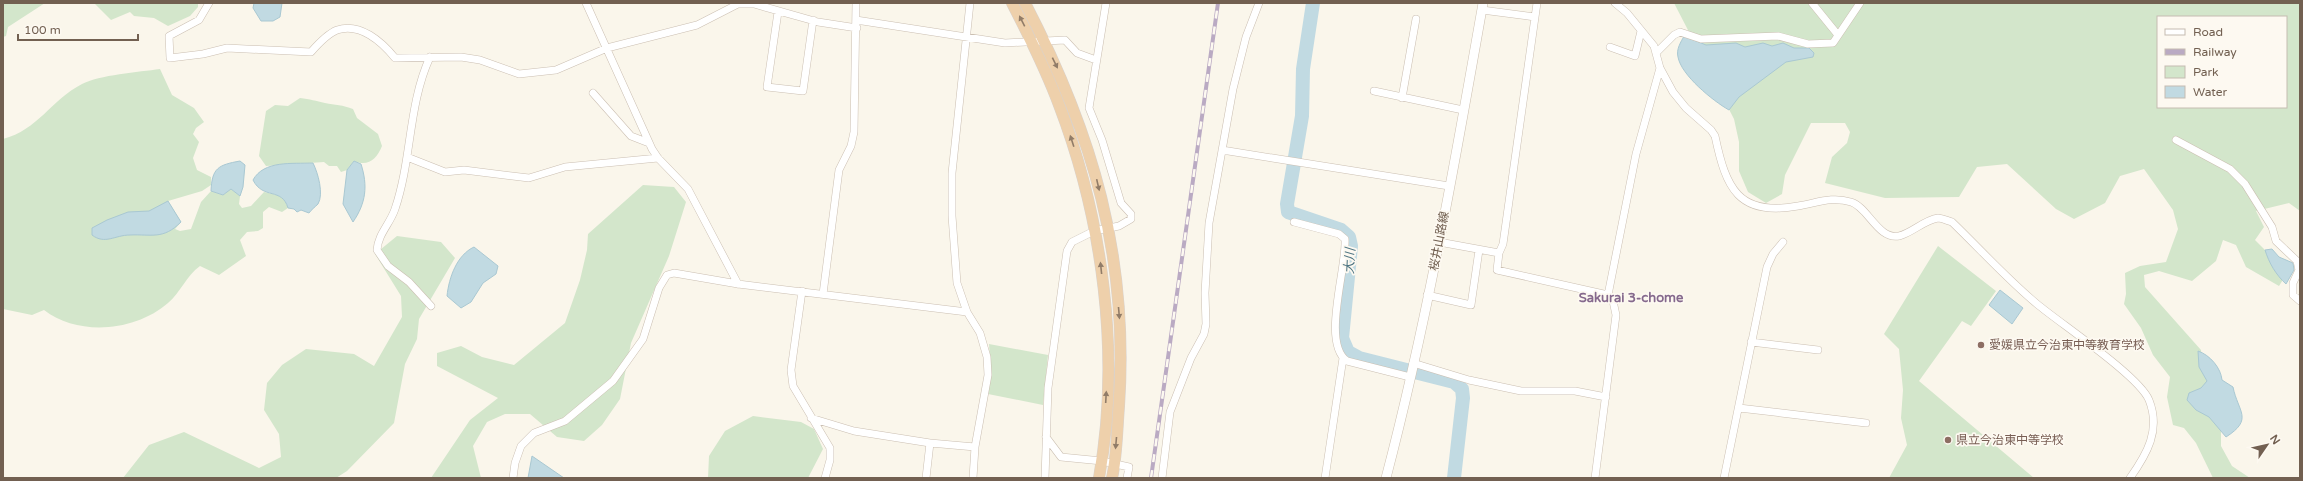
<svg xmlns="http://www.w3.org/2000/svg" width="2303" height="481" font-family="'Varela Round','Noto Sans JP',sans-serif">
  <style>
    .green { fill: #d3e6cb; fill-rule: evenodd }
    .water { fill: #c1dae2; stroke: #a9c8d2 }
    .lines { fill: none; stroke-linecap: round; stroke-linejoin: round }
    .river { stroke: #c1dae2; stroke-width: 14 }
    .minor-casing { stroke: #cbbfb2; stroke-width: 8 }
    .secondary-casing { stroke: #cdc0b0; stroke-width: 10 }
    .trunk-casing { stroke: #d8d2ce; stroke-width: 12 }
    .minor { stroke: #fff; stroke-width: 7 }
    .secondary { stroke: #fff; stroke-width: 9 }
    .trunk { stroke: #eed0ab; stroke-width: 11 }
    .rail-casing { stroke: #baaac3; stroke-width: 4 }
    .rail { stroke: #fdf9f1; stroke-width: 2.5; stroke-dasharray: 8; stroke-linecap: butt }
    .oneway { fill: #917c68 }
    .education-dot { fill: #8d6e63; stroke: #fdf9f1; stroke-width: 1.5 }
    .labels { text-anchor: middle; stroke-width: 3.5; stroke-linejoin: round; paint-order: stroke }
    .street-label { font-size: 12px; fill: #726051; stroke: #fdf9f1 }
    .education-label { font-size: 12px; fill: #785e54; stroke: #fdf9f1; text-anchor: start }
    .water-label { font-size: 13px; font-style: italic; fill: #4d7482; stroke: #fdf9f1 }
    .neighbourhood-label { font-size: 13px; font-weight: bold; fill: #85698d; stroke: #fdf9f1 }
  </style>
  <rect width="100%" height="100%" fill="#faf6eb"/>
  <path class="green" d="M 3,3 L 45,3 L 8,27 L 6,36 L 3,37 Z
    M 94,3 L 198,3 L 198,7 L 190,16 L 168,26 L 154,18 L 134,16 L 130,12 L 111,20 Z
    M 1674,3 L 2300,3 L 2300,211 L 2289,203 L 2256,211 L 2264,227 L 2255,240 L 2272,257 L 2284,278 L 2279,286 L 2246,267 L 2236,245 L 2223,240 L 2216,261 L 2192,281 L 2159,271 L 2144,275 L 2145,287 L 2201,350 L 2203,366 L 2221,423 L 2221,446 L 2232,466 L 2250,478 L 2213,478 L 2196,443 L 2184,428 L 2173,425 L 2167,397 L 2170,377 L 2153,355 L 2141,328 L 2124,304 L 2126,294 L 2125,273 L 2140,266 L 2166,262 L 2178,229 L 2173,210 L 2144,169 L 2120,176 L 2105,203 L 2074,219 L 2056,209 L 2007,164 L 1977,167 L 1959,197 L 1885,198 L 1825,183 L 1832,157 L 1847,143 L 1850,132 L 1845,123 L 1811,123 L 1785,175 L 1782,194 L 1766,203 L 1748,192 L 1739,171 L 1739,142 L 1734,119 ZM 2158,17 L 2286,17 L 2286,107 L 2158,107 Z
    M 160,69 L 172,95 L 194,108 L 204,122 L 196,128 L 193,134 L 199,142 L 193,158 L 197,170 L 211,177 L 211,185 L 202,191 L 168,201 L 181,222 L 175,229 L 180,231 L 191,229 L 201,202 L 211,191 L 223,195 L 231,189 L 240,196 L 239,204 L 242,208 L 251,206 L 264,192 C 277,195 285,195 288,208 L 282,212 L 269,207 L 263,212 L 263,228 L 258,231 L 247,232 L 240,240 L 246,256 L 219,275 L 200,266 C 186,276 181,292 168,303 C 136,331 79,337 44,310 L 32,315 L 3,309 L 3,139 C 38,130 51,100 82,84 C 99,75 139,72 160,69 Z
    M 300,98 C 310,99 316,101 325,103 C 335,105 343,105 353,109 L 357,118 L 378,134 L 382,146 C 377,159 368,167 354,161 L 347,170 L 341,172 L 337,166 L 329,166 L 324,162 L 266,166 L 259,156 L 266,111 L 275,105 L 288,106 Z
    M 643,185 L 674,187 L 686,202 L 669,256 L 631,343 L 620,399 L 602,425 L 584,441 L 557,437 L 530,414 L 505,414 L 487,422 L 473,446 L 481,478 L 431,478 L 470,420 L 498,398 L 437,366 L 437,353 L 461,346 L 482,357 L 514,365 L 565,323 L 580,280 L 587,250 L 588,234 Z
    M 397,236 L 441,242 L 455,258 L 419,319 L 417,339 L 405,364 L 394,423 L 347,471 L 336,478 L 123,478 L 149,445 L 184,432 L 259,468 L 281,457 L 279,434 L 264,410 L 267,383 L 282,365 L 306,349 L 354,354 L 374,366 L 402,317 L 401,296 L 375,254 Z
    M 1938,246 L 1996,291 L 1971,326 L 1962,321 L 1919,381 L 2034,478 L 1889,478 L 1907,445 L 1901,418 L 1903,390 L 1899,349 L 1884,334 Z
    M 989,344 L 1048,355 L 1043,405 L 983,393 L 990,360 Z
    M 753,416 L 801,422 L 814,429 L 823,449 L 808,478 L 708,478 L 709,456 L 725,431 Z"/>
  <path class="water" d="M 254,3 L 282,3 L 280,17 L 273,21 L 261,21 L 253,8 Z
    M 1684,36 L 1706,45 L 1736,43 L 1745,47 L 1763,43 L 1772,46 L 1783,43 L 1794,48 L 1809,48 L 1814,53 L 1813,57 L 1786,62 L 1739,97 L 1729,110 C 1713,101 1681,75 1678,57 C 1676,49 1681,42 1684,36 Z
    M 240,161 L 245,165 L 243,187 L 240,196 L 231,189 L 223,195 L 211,191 C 212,168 218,165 240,161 Z
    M 354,161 L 361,164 C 368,186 366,203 353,222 L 343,204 L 347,170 Z
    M 313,163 C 318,173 324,194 318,204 C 315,207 311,210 309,213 L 301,210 L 297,212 L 294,209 L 288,208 C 282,187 263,200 253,180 C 264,160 292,164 313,163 Z
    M 168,201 L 181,222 C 163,240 152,234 130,235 C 115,235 105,245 92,235 L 92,228 L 107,220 L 128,212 L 149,211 Z
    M 474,247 L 498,266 L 496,274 L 483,283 L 471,302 L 461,308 L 447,296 C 449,277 457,255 474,247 Z
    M 2272,249 L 2279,257 L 2293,263 L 2294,270 L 2286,284 C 2276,275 2269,263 2265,250 Z
    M 2000,290 L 2023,308 L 2012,324 L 1989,305 Z
    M 2198,351 C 2210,355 2221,368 2222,380 L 2233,387 C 2238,412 2254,419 2226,437 L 2209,417 L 2196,410 L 2187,400 L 2189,393 L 2201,388 L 2207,381 L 2199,367 Z
    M 532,456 L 564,478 L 528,478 Z"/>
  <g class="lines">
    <path class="river" d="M 1313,3 L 1303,69 L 1302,116 L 1287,204 L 1288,212 L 1341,230 L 1349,237 L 1351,246 L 1342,338 L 1348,352 L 1359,358 L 1454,382 L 1462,389 L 1463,398 L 1454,478"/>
    <g class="minor-casing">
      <path id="minor" d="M 209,3 L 199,20 L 169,36 L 170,58 L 203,54 L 227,48 L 311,52 C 318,44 327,34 337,30 C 360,22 382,42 395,58 L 461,57 L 480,60 L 519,74 L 556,70 L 607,48 L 697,25 L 738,4 L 754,4 L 818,22 L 857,28
        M 586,3 L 652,149 L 658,158 L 688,189 L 738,284
        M 970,3 L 952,173 L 952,216 L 957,283 L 967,312 L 980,333 L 987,357 L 988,375 L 975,447 L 973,478
        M 1615,3 L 1627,13 L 1654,46 L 1660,68 L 1673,92 L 1686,108 L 1711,130 L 1715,136 C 1726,188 1738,217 1798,206 C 1817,203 1832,196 1851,202 C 1868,207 1878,240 1899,236 C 1912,233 1924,220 1938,218 C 1942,218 1948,221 1952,222 C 1980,249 2007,279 2037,304 C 2061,324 2139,376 2149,400 C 2161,430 2147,454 2130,478
        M 1812,3 L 1838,35
        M 1482,10 L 1535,17
        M 778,12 L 767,87 L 803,91 L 813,20
        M 856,20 L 1005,43 L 1065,40 L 1077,53 L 1096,60
        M 1610,47 L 1635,56 L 1641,31
        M 1656,53 L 1674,35 L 1680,32 L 1701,39 L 1778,36 L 1808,44 L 1833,43 L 1860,3
        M 430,57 C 408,105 412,159 395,209 C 390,224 378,234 377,250 L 388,266 L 409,282 L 431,306
        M 1374,91 L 1463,110
        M 593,93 L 631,136 L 649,143
        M 1402,98 L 1416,19
        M 2176,140 L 2230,169 L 2245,184 L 2272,227 L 2276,241 L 2297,261 L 2299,270 L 2293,283 L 2293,295 L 2300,301
        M 1222,150 L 1449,186
        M 407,157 L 445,172 L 464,170 L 529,178 L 565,167 L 658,158
        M 1294,222 L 1339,234 L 1345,239 C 1347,268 1321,343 1347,361 L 1410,377
        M 1439,242 L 1499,253 L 1497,270 L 1608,295 L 1613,301 L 1616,315 L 1595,478
        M 1499,253 L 1503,244 L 1537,3
        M 802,291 L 791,370 L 793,386 L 830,448 L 830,460 L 825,478
        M 823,294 L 839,170 L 851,146 L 854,132 L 856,3
        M 1427,295 L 1471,305 L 1479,250
        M 1608,295 L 1636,154 L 1660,68
        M 1751,342 L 1818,350
        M 1413,363 L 1469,380 L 1521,391 L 1575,391 L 1606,397
        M 1739,408 L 1866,423
        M 811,418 L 854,431 L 930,443
        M 1046,437 L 1061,457 L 1102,461 L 1129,467 L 1127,478
        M 513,478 L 515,463 L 521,446 L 534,433 L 565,421 L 613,381 L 643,339 L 659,288 L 667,275 L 674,273 L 738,284 L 967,312
        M 926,478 L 930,443 L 975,447
        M 1045,478 L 1048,388 L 1067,251 L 1072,242 L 1094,231 L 1119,226 L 1131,219 L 1131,214 L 1121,203 L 1102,140 L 1089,108 L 1106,3
        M 1162,478 L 1170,412 L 1191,358 L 1204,334 L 1206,324 L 1205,293 L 1209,223 L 1233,89 L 1246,37 L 1259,3
        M 1325,478 L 1343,358
        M 1724,478 L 1767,267 L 1773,254 L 1783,242"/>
    </g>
    <g class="secondary-casing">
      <path id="secondary" d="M 1386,478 C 1427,322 1455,162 1483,3"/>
    </g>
    <g class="trunk-casing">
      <path id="trunk" d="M 1012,3 C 1029,36 1046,70 1059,105 C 1103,220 1121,356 1099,478
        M 1025,3 C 1093,134 1129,257 1119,406 C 1117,430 1117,455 1112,478"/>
    </g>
    <use href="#minor" class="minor"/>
    <use href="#secondary" class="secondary"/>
    <use href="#trunk" class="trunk"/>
    <g class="rail-casing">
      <path id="rail" d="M 1151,478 L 1218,3"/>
    </g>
    <use href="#rail" class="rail"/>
  </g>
  <defs><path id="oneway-solid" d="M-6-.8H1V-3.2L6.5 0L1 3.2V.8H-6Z"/></defs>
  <g class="oneway">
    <use href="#oneway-solid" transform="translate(1022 21) rotate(-117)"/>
    <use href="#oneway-solid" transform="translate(1055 63) rotate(64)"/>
    <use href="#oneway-solid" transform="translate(1072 141) rotate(-108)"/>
    <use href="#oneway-solid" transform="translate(1098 185) rotate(77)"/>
    <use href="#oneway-solid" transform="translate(1101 268) rotate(-96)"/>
    <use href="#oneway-solid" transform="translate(1119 313) rotate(85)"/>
    <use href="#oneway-solid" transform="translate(1106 397) rotate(-87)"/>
    <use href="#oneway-solid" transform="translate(1116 443) rotate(95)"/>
  </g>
  <g class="education-dot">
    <circle cx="1981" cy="345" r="4"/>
    <circle cx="1948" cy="440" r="4"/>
  </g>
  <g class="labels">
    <g class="street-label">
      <text transform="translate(1439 241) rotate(-79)" y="4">桜井山路線</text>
    </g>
    <g class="education-label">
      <text x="1989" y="349">愛媛県立今治東中等教育学校</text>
      <text x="1956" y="444">県立今治東中等学校</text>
    </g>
    <g class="water-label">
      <text transform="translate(1349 261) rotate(-87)" y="5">大川</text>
    </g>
    <g class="neighbourhood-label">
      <text x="1631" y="302">Sakurai 3-chome</text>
    </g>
  </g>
  <rect width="2303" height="481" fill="none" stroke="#726051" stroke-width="8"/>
  <rect x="2157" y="16" width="130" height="92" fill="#fdf9f1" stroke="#c5bcb1"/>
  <rect x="2165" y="29" width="20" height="6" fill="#ffffff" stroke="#c5bcb1"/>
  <text x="2193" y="36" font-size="12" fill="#726051">Road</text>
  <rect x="2165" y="49" width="20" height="6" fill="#baaac3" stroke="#c5bcb1"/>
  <text x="2193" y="56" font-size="12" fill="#726051">Railway</text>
  <rect x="2165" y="66" width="20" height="12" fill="#d3e6cb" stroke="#c5bcb1"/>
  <text x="2193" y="76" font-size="12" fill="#726051">Park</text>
  <rect x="2165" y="86" width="20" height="12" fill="#c1dae2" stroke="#c5bcb1"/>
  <text x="2193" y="96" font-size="12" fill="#726051">Water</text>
  <g transform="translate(2267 445) rotate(56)" stroke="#fdf9f1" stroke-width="3" paint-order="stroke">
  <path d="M0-3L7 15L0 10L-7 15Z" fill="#726051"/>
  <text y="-6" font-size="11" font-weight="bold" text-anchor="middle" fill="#726051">N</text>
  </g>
  <path d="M18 34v6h120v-6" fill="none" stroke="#726051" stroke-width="2"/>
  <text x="24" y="34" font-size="12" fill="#726051" stroke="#fdf9f1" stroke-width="3" paint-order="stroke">100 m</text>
</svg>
